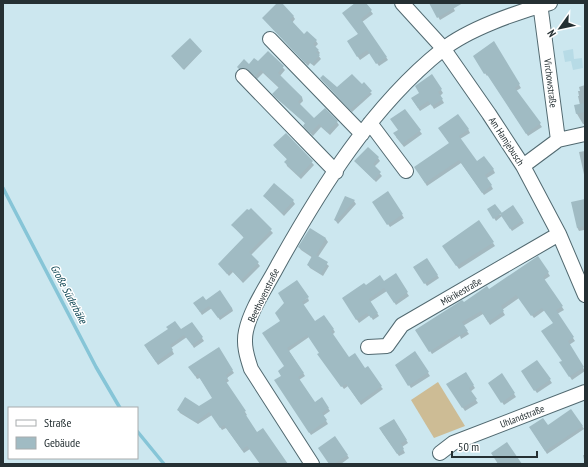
<svg xmlns="http://www.w3.org/2000/svg" width="588" height="467" font-family="'PT Sans Narrow',sans-serif">
  <style>
    .built { fill: #b7dbe6 }
    .green { fill: #cdbc95 }
    .shadow { fill: #0003 }
    .lines { fill: none; stroke-linecap: round; stroke-linejoin: round }
    .stream { stroke: #86c5d7; stroke-width: 3.5 }
    .building { fill: #a0bbc3 }
    .minor-casing { stroke: #516970; stroke-width: 16 }
    .minor { stroke: #fff; stroke-width: 14 }
    .labels { text-anchor: middle; stroke-width: 3; stroke-linejoin: round; paint-order: stroke }
    .street-label { font-size: 10px; fill: #253033; stroke: #fff }
    .water-label { font-size: 11px; font-style: italic; fill: #134a57; stroke: #fff }
  </style>
  <rect width="100%" height="100%" fill="#cce7ef"/>
  <path class="built" d="M 573,49 L 574,59 L 582,58 L 583,68 L 573,70 L 571,61 L 565,62 L 563,51 Z"/>
  <path class="green" d="M 438,382 L 465,426 L 434,438 L 411,400 Z"/>
  <path class="shadow" d="M 279,3 L 293,16 L 295,19 L 292,23 L 304,36 L 316,41 L 318,44 L 315,47 L 320,53 L 318,55 L 321,59 L 314,66 L 310,63 L 308,66 L 263,18 Z
    M 356,3 L 365,3 L 373,14 L 362,22 L 388,60 L 379,66 L 370,53 L 360,60 L 350,45 L 358,34 Z
    M 430,3 L 451,3 L 455,11 L 440,20 Z
    M 494,43 L 521,88 L 516,91 L 542,127 L 528,136 L 488,75 L 487,76 L 476,60 Z
    M 202,51 L 184,70 L 173,58 Z
    M 268,52 L 285,70 L 280,76 L 302,97 L 303,101 L 299,105 L 314,120 L 337,122 L 339,125 L 330,135 L 321,127 L 313,136 L 306,129 L 304,126 L 306,124 L 275,97 L 273,94 L 279,88 L 263,73 L 257,79 L 248,71 L 241,72 L 238,67 L 258,63 Z
    M 432,76 L 443,93 L 440,96 L 444,103 L 434,109 L 431,104 L 420,111 L 412,99 L 421,93 Z
    M 321,79 L 337,89 L 362,85 L 372,94 L 352,112 Z
    M 585,85 L 585,124 L 583,124 L 577,114 L 575,106 L 580,105 L 578,96 L 579,96 L 578,91 L 580,91 L 579,87 Z
    M 404,110 L 422,134 L 404,147 L 396,137 Z
    M 468,129 L 470,133 L 460,139 L 477,163 L 493,169 L 495,173 L 487,178 L 493,189 L 484,195 L 461,163 L 427,186 L 417,170 L 450,144 L 441,131 Z
    M 286,134 L 314,165 L 301,179 L 287,166 L 286,162 L 288,160 L 274,146 Z
    M 585,151 L 585,179 L 579,152 Z
    M 378,158 L 380,161 L 374,167 L 382,176 L 376,182 L 356,162 Z
    M 388,192 L 404,218 L 390,227 L 375,205 Z
    M 264,196 L 293,201 L 295,204 L 284,216 Z
    M 346,197 L 354,201 L 356,204 L 338,224 L 335,220 Z
    M 585,200 L 585,235 L 584,230 L 579,231 L 577,227 Z
    M 513,207 L 524,223 L 512,231 L 502,216 L 496,221 L 488,209 L 501,215 Z
    M 251,210 L 273,233 L 251,255 L 260,266 L 243,283 L 233,272 L 229,276 L 219,264 L 244,238 L 232,225 Z
    M 310,229 L 326,239 L 328,242 L 318,257 L 329,266 L 323,276 L 310,268 L 308,265 L 313,258 L 301,250 L 299,247 Z
    M 493,243 L 495,246 L 459,269 L 445,249 Z
    M 538,257 L 550,276 L 544,280 L 564,310 L 557,314 L 575,341 L 569,345 L 585,371 L 572,380 L 561,363 L 563,361 L 554,324 L 545,310 L 534,318 L 519,298 L 502,310 L 505,315 L 490,325 L 483,314 L 463,326 L 469,334 L 461,339 L 460,336 L 432,354 L 416,330 L 489,290 Z
    M 427,259 L 439,278 L 427,286 L 414,267 Z
    M 395,275 L 409,296 L 396,305 L 387,291 L 370,302 L 379,316 L 373,320 L 370,315 L 359,323 L 343,298 L 366,286 L 384,283 Z
    M 308,298 L 309,301 L 303,305 L 315,323 L 324,316 L 335,332 L 332,335 L 349,359 L 365,370 L 383,389 L 361,405 L 348,386 L 344,389 L 320,357 L 320,353 L 309,337 L 289,351 L 305,376 L 299,380 L 315,403 L 328,408 L 330,411 L 323,416 L 328,424 L 311,435 L 276,380 L 282,376 L 285,367 L 281,321 L 276,313 Z
    M 206,301 L 232,308 L 233,311 L 220,320 L 212,308 L 202,315 L 194,303 Z
    M 192,323 L 204,341 L 194,348 L 187,337 L 171,348 L 174,354 L 158,365 L 147,349 L 169,330 L 181,331 Z
    M 218,349 L 234,373 L 227,378 L 229,381 L 226,383 L 247,415 L 245,416 L 257,433 L 287,464 L 261,464 L 250,449 L 244,453 L 226,428 L 222,430 L 212,415 L 198,424 L 180,413 L 178,410 L 199,408 L 213,398 L 200,378 L 197,379 L 190,367 Z
    M 415,353 L 430,376 L 411,388 L 396,365 Z
    M 537,361 L 552,383 L 537,393 L 524,375 Z
    M 465,373 L 475,388 L 470,392 L 478,403 L 465,411 L 448,385 Z
    M 502,375 L 516,397 L 504,405 L 491,386 Z
    M 394,420 L 408,443 L 402,447 L 405,453 L 399,456 L 382,432 Z
    M 582,426 L 584,429 L 547,454 L 530,427 Z
    M 347,455 L 349,458 L 341,464 L 330,464 Z
    M 583,455 L 585,455 L 585,464 Z"/>
  <g class="lines">
    <path class="stream" d="M 3,188 L 96,367 L 120,408
      M 137,431 L 164,464"/>
  </g>
  <path class="building" d="M 277,3 L 282,3 L 294,16 L 290,19 L 304,34 L 307,31 L 317,40 L 313,44 L 319,50 L 316,52 L 320,55 L 312,64 L 308,60 L 305,63 L 262,18 Z
    M 355,3 L 366,3 L 372,10 L 361,19 L 387,57 L 376,64 L 367,50 L 357,57 L 347,41 L 358,34 L 342,13 Z
    M 429,3 L 463,3 L 437,18 Z
    M 190,38 L 202,51 L 183,69 L 171,56 Z
    M 494,41 L 520,84 L 515,88 L 541,123 L 526,134 L 486,73 L 484,74 L 473,56 Z
    M 268,51 L 284,66 L 278,73 L 302,97 L 298,102 L 314,118 L 325,108 L 338,121 L 327,132 L 319,124 L 310,133 L 303,126 L 305,123 L 272,94 L 279,87 L 261,70 L 255,76 L 246,68 L 239,69 L 237,67 L 244,59 L 249,64 L 254,58 L 258,61 Z
    M 352,74 L 362,84 L 364,82 L 372,91 L 350,110 L 320,78 L 323,75 L 337,87 Z
    M 432,74 L 442,89 L 438,92 L 443,99 L 432,106 L 428,101 L 418,108 L 411,98 L 419,93 L 415,86 Z
    M 585,103 L 585,112 L 576,114 L 574,105 Z
    M 405,109 L 421,130 L 402,144 L 393,133 L 398,130 L 390,119 Z
    M 458,114 L 469,129 L 459,136 L 477,161 L 484,156 L 494,169 L 485,175 L 492,185 L 482,193 L 459,160 L 425,183 L 414,167 L 449,143 L 438,128 Z
    M 286,133 L 313,161 L 299,176 L 284,162 L 287,159 L 273,145 Z
    M 368,147 L 379,157 L 373,164 L 381,172 L 374,180 L 354,161 Z
    M 274,183 L 294,200 L 282,213 L 263,196 Z
    M 388,191 L 403,214 L 387,225 L 372,202 Z
    M 345,196 L 355,200 L 336,221 L 334,220 Z
    M 585,199 L 585,226 L 577,228 L 571,202 Z
    M 495,204 L 502,213 L 493,219 L 487,209 Z
    M 513,205 L 523,220 L 510,229 L 500,214 Z
    M 251,208 L 272,229 L 249,252 L 259,262 L 241,280 L 231,270 L 227,274 L 218,264 L 244,237 L 231,225 L 247,209 L 249,210 Z
    M 479,220 L 494,242 L 456,266 L 442,246 Z
    M 310,228 L 326,238 L 316,255 L 328,262 L 321,274 L 307,265 L 312,256 L 298,247 Z
    M 538,256 L 549,272 L 543,277 L 563,306 L 556,310 L 574,337 L 568,341 L 584,367 L 569,377 L 559,362 L 562,361 L 541,331 L 553,323 L 542,308 L 531,316 L 516,295 L 501,306 L 504,311 L 488,322 L 481,311 L 462,322 L 468,331 L 459,336 L 457,334 L 429,352 L 415,330 L 462,300 L 464,302 L 487,286 L 489,289 Z
    M 427,258 L 438,275 L 424,284 L 413,267 Z
    M 396,273 L 408,292 L 394,303 L 384,288 L 369,299 L 378,313 L 371,318 L 367,313 L 356,320 L 342,298 L 364,283 L 366,285 L 380,275 L 384,281 Z
    M 297,280 L 309,297 L 302,302 L 315,321 L 324,315 L 334,329 L 331,331 L 349,357 L 355,353 L 365,368 L 368,366 L 382,386 L 359,402 L 346,384 L 341,387 L 317,354 L 319,353 L 307,335 L 287,348 L 304,373 L 298,377 L 315,402 L 322,397 L 329,408 L 322,413 L 327,420 L 309,433 L 274,380 L 281,376 L 278,371 L 284,366 L 262,333 L 280,321 L 275,313 L 284,303 L 278,293 Z
    M 220,290 L 232,308 L 218,318 L 209,306 L 200,312 L 193,303 L 203,296 L 206,300 Z
    M 175,321 L 181,329 L 192,322 L 203,337 L 192,345 L 184,335 L 170,345 L 173,350 L 156,362 L 144,345 L 168,329 L 166,327 Z
    M 219,347 L 233,370 L 226,375 L 228,378 L 225,380 L 246,411 L 244,412 L 257,432 L 263,428 L 288,464 L 260,464 L 247,446 L 242,450 L 224,425 L 220,428 L 209,412 L 196,422 L 177,410 L 185,397 L 199,406 L 212,398 L 199,377 L 200,374 L 195,376 L 188,367 Z
    M 415,351 L 429,372 L 408,386 L 395,365 Z
    M 537,360 L 551,379 L 534,391 L 521,371 Z
    M 466,372 L 474,385 L 469,388 L 477,399 L 462,408 L 446,384 Z
    M 502,373 L 515,393 L 501,403 L 488,383 Z
    M 571,409 L 583,426 L 545,451 L 529,427 L 543,418 L 548,425 Z
    M 394,419 L 407,440 L 401,443 L 404,449 L 397,454 L 379,428 Z
    M 335,436 L 348,455 L 334,464 L 329,464 L 318,448 Z
    M 507,442 L 522,464 L 498,464 L 491,453 Z"/>
  <g class="lines">
    <g class="minor-casing">
      <path id="minor" d="M 402,3 L 443,48 L 489,114 L 523,166 L 559,234 L 585,295
        M 540,3 L 558,140
        M 270,39 L 362,134
        M 243,76 L 336,172
        M 370,123 L 406,171
        M 523,166 L 558,140 L 585,134
        M 368,347 L 387,346 L 402,325 L 559,234
        M 440,453 L 453,443 L 585,392
        M 312,464 L 251,369 C 247,357 243,344 246,331 C 251,308 267,286 278,265 C 321,188 372,106 442,50 C 468,29 517,12 550,3"/>
    </g>
    <use href="#minor" class="minor"/>
  </g>
  <g class="labels">
    <g class="street-label">
      <text transform="translate(551 83) rotate(83)" y="4">Virchowstraße</text>
      <text transform="translate(507 141) rotate(57)" y="4">Am Hamjebusch</text>
      <text transform="translate(461 291) rotate(-30)" y="4">Mörikestraße</text>
      <text transform="translate(263 295) rotate(-64)" y="4">Beethovenstraße</text>
      <text transform="translate(522 416) rotate(-21)" y="4">Uhlandstraße</text>
    </g>
    <g class="water-label">
      <text transform="translate(69 294) rotate(62)" y="4">Große Süderbäke</text>
    </g>
  </g>
  <rect width="588" height="467" fill="none" stroke="#253033" stroke-width="8"/>
  <rect x="8" y="407" width="130" height="52" fill="#ffffff" stroke="#a8acad"/>
  <rect x="16" y="420" width="20" height="6" fill="#ffffff" stroke="#a8acad"/>
  <text x="44" y="427" font-size="12" fill="#253033">Straße</text>
  <rect x="16" y="437" width="20" height="12" fill="#a0bbc3" stroke="#a8acad"/>
  <text x="44" y="447" font-size="12" fill="#253033">Gebäude</text>
  <g transform="translate(560 28) rotate(237)" stroke="#ffffff" stroke-width="3" paint-order="stroke">
  <path d="M0-3L7 15L0 10L-7 15Z" fill="#253033"/>
  <text y="-6" font-size="11" font-weight="bold" text-anchor="middle" fill="#253033">N</text>
  </g>
  <path d="M452 451v6h85v-6" fill="none" stroke="#253033" stroke-width="2"/>
  <text x="458" y="451" font-size="12" fill="#253033" stroke="#ffffff" stroke-width="3" paint-order="stroke">50 m</text>
</svg>
